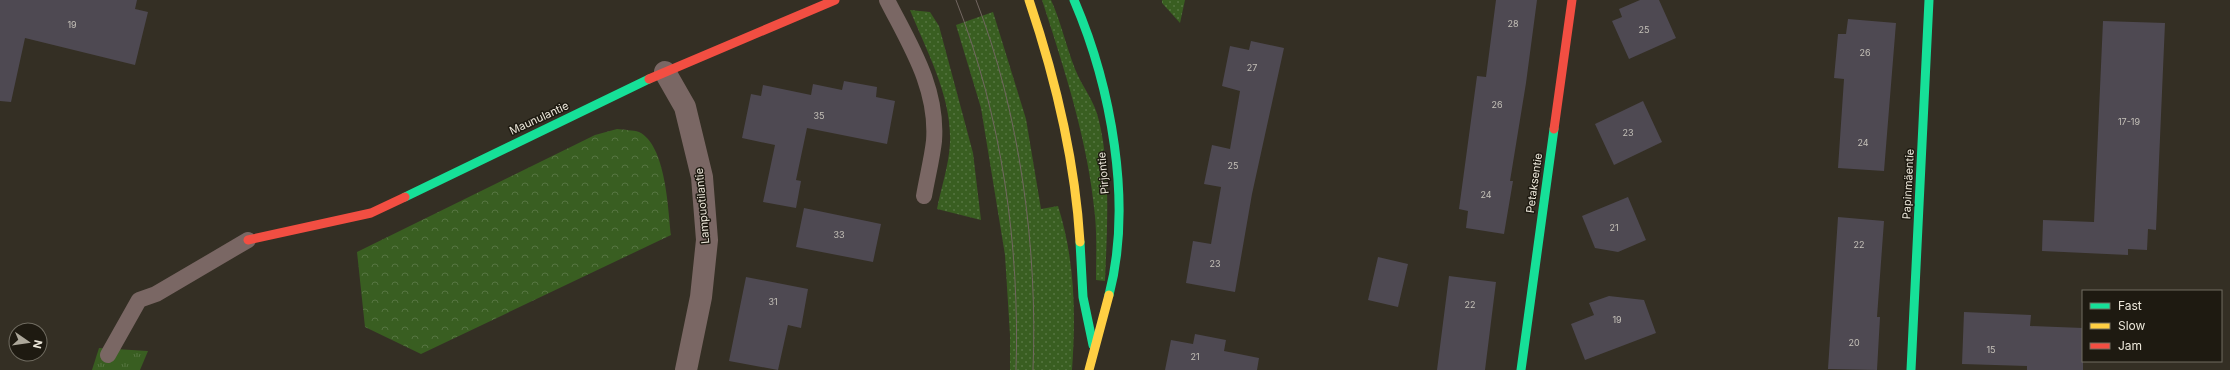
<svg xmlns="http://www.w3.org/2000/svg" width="2230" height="370" font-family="Inter,sans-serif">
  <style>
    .grass { fill: url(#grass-dots) }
    .forest { fill: url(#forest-crowns) }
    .park { fill: url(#park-tufts) }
    .building { fill: #4e4952 }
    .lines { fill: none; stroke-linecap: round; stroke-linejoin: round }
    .lane { stroke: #7a6764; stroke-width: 16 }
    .street { stroke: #7a6764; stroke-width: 22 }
    .fast { stroke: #16e098; stroke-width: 9 }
    .slow { stroke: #ffcf43; stroke-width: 9 }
    .jam { stroke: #f24e42; stroke-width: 9 }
    .tram { stroke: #726761; stroke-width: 1 }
    .labels { text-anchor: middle; stroke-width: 3; stroke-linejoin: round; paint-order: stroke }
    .number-label { font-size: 9px; fill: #c4c0b8 }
    .street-label { font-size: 11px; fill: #ece7da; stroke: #1e1a11 }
  </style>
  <defs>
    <pattern id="grass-dots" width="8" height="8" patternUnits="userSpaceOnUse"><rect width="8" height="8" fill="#395e21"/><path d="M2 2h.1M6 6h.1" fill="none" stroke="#567541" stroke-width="1.8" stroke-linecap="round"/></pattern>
    <pattern id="forest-crowns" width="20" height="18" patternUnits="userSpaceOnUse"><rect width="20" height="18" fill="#395e21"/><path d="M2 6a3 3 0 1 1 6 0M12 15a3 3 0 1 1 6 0" fill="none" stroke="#567541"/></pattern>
    <pattern id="park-tufts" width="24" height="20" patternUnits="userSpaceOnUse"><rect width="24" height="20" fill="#395e21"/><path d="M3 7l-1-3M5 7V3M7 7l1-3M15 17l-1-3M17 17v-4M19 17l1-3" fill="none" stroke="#567541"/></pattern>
  </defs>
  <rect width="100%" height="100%" fill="#342f24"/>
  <path class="grass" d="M 1042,0 L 1051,0 C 1061,22 1066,46 1075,69 C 1082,87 1095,101 1099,121 C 1111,170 1107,231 1105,281 L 1096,280 C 1096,259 1097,237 1095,216 C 1088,141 1065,71 1042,0 Z
    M 1162,0 L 1185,0 L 1180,23 L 1162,3 Z
    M 910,10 L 930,12 L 939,26 L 973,153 L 981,220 L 937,209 C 941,188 949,165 950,143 C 952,97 927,52 910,10 Z
    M 993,12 L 1026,119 L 1041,209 L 1058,206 C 1075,260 1076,314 1072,370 L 1010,370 L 1010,335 L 1005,255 L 981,108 L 956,25 Z"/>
  <path class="forest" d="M 617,129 C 624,130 633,130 639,132 C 666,145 668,209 671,235 L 421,354 L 365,327 L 357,252 L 595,135 Z"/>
  <path class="park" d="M 99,348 L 148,351 L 140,370 L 92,370 Z"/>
  <path class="building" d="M 0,0 L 137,0 L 135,9 L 148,12 L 135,65 L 25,38 L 11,102 L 0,101 Z
    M 1496,0 L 1537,0 L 1526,83 L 1510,181 L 1513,181 L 1504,234 L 1466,228 L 1468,211 L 1459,209 L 1477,76 L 1486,77 Z
    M 1640,0 L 1659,0 L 1676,38 L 1629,59 L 1612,21 L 1622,17 L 1619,9 Z
    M 1848,19 L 1896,23 L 1884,171 L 1838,168 L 1844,79 L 1834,78 L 1838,34 L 1846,34 Z
    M 2103,21 L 2165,23 L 2156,230 L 2148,229 L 2147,250 L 2128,249 L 2128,255 L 2042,251 L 2043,220 L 2094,222 Z
    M 1251,41 L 1284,48 L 1252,194 L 1235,292 L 1186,283 L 1193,241 L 1211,244 L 1221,187 L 1204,184 L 1212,145 L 1230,149 L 1240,91 L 1222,86 L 1230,46 L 1249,50 Z
    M 844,81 L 877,87 L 876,97 L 895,101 L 887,144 L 807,128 L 796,180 L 801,181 L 796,208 L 763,202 L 775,145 L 742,138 L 751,94 L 761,96 L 763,85 L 811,95 L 813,84 L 842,90 Z
    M 1643,101 L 1662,142 L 1614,165 L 1595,124 Z
    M 1628,197 L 1646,240 L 1618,252 L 1595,248 L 1582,216 Z
    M 804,208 L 881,224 L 873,262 L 796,247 Z
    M 1838,217 L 1884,221 L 1877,317 L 1880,317 L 1877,370 L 1828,369 Z
    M 1378,257 L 1408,264 L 1398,307 L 1368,300 Z
    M 1449,276 L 1496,282 L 1485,370 L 1437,370 Z
    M 746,277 L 808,289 L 801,328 L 788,325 L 778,370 L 729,361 Z
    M 1609,296 L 1644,300 L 1656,333 L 1585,360 L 1571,324 L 1594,315 L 1589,303 Z
    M 1964,312 L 2031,315 L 2030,326 L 2083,328 L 2083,370 L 2027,370 L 2027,366 L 1962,364 Z
    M 1195,334 L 1226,340 L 1224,351 L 1259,358 L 1257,370 L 1165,370 L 1171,340 L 1193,344 Z"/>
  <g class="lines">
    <path class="lane" d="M 887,0 C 910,45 938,88 934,141 C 932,159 927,178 924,196
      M 108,355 L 139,300 L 156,294 L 248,240"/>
    <path class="street" d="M 665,72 L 685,107 L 702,177 L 707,240 L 701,297 L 686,370"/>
    <path class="fast" d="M 1074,0 C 1111,86 1133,203 1109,295
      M 405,197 L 649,79
      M 1080,242 L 1083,297 L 1093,345
      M 1521,370 L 1554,129
      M 1911,370 L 1929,0"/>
    <path class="slow" d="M 1029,0 C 1055,77 1075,160 1080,242
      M 1089,370 L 1109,295"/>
    <path class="jam" d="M 649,79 L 835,0
      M 1554,129 L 1572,0
      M 248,240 L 371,213 L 405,197"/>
    <path class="tram" d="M 956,0 C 1002,116 1020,246 1016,370
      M 976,0 C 1020,112 1038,250 1033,370"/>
  </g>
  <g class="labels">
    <g class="number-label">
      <text x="1513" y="27">28</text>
      <text x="72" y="28">19</text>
      <text x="1644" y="33">25</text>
      <text x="1865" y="56">26</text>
      <text x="1252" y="71">27</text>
      <text x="1497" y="108">26</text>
      <text x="819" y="119">35</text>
      <text x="2129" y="125">17-19</text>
      <text x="1628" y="136">23</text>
      <text x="1863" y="146">24</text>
      <text x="1233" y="169">25</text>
      <text x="1486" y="198">24</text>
      <text x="1614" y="231">21</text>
      <text x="839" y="238">33</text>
      <text x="1859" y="248">22</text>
      <text x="1215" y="267">23</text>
      <text x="773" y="305">31</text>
      <text x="1470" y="308">22</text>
      <text x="1617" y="323">19</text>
      <text x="1854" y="346">20</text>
      <text x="1991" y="353">15</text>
      <text x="1195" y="360">21</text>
    </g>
    <g class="street-label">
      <text transform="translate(539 118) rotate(-25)" y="4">Maunulantie</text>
      <text transform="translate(1103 173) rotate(-95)" y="4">Pirjontie</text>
      <text transform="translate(1534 183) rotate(-82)" y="4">Petaksentie</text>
      <text transform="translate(1908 184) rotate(-87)" y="4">Papinmäentie</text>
      <text transform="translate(702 206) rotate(-95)" y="4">Lampuotilantie</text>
    </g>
  </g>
  <rect x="2082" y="290" width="140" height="72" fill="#1e1a11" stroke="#706c61"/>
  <rect x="2090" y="303" width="20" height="6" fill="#16e098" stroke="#706c61"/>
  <text x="2118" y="310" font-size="12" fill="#ece7da">Fast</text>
  <rect x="2090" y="323" width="20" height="6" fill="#ffcf43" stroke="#706c61"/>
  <text x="2118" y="330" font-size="12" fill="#ece7da">Slow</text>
  <rect x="2090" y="343" width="20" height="6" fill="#f24e42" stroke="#706c61"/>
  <text x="2118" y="350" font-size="12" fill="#ece7da">Jam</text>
  <g transform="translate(28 342) rotate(103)"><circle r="19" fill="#1e1a11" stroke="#706c61"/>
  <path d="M0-3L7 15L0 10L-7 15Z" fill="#aca79a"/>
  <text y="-6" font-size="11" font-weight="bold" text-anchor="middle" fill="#ece7da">N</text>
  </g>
</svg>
